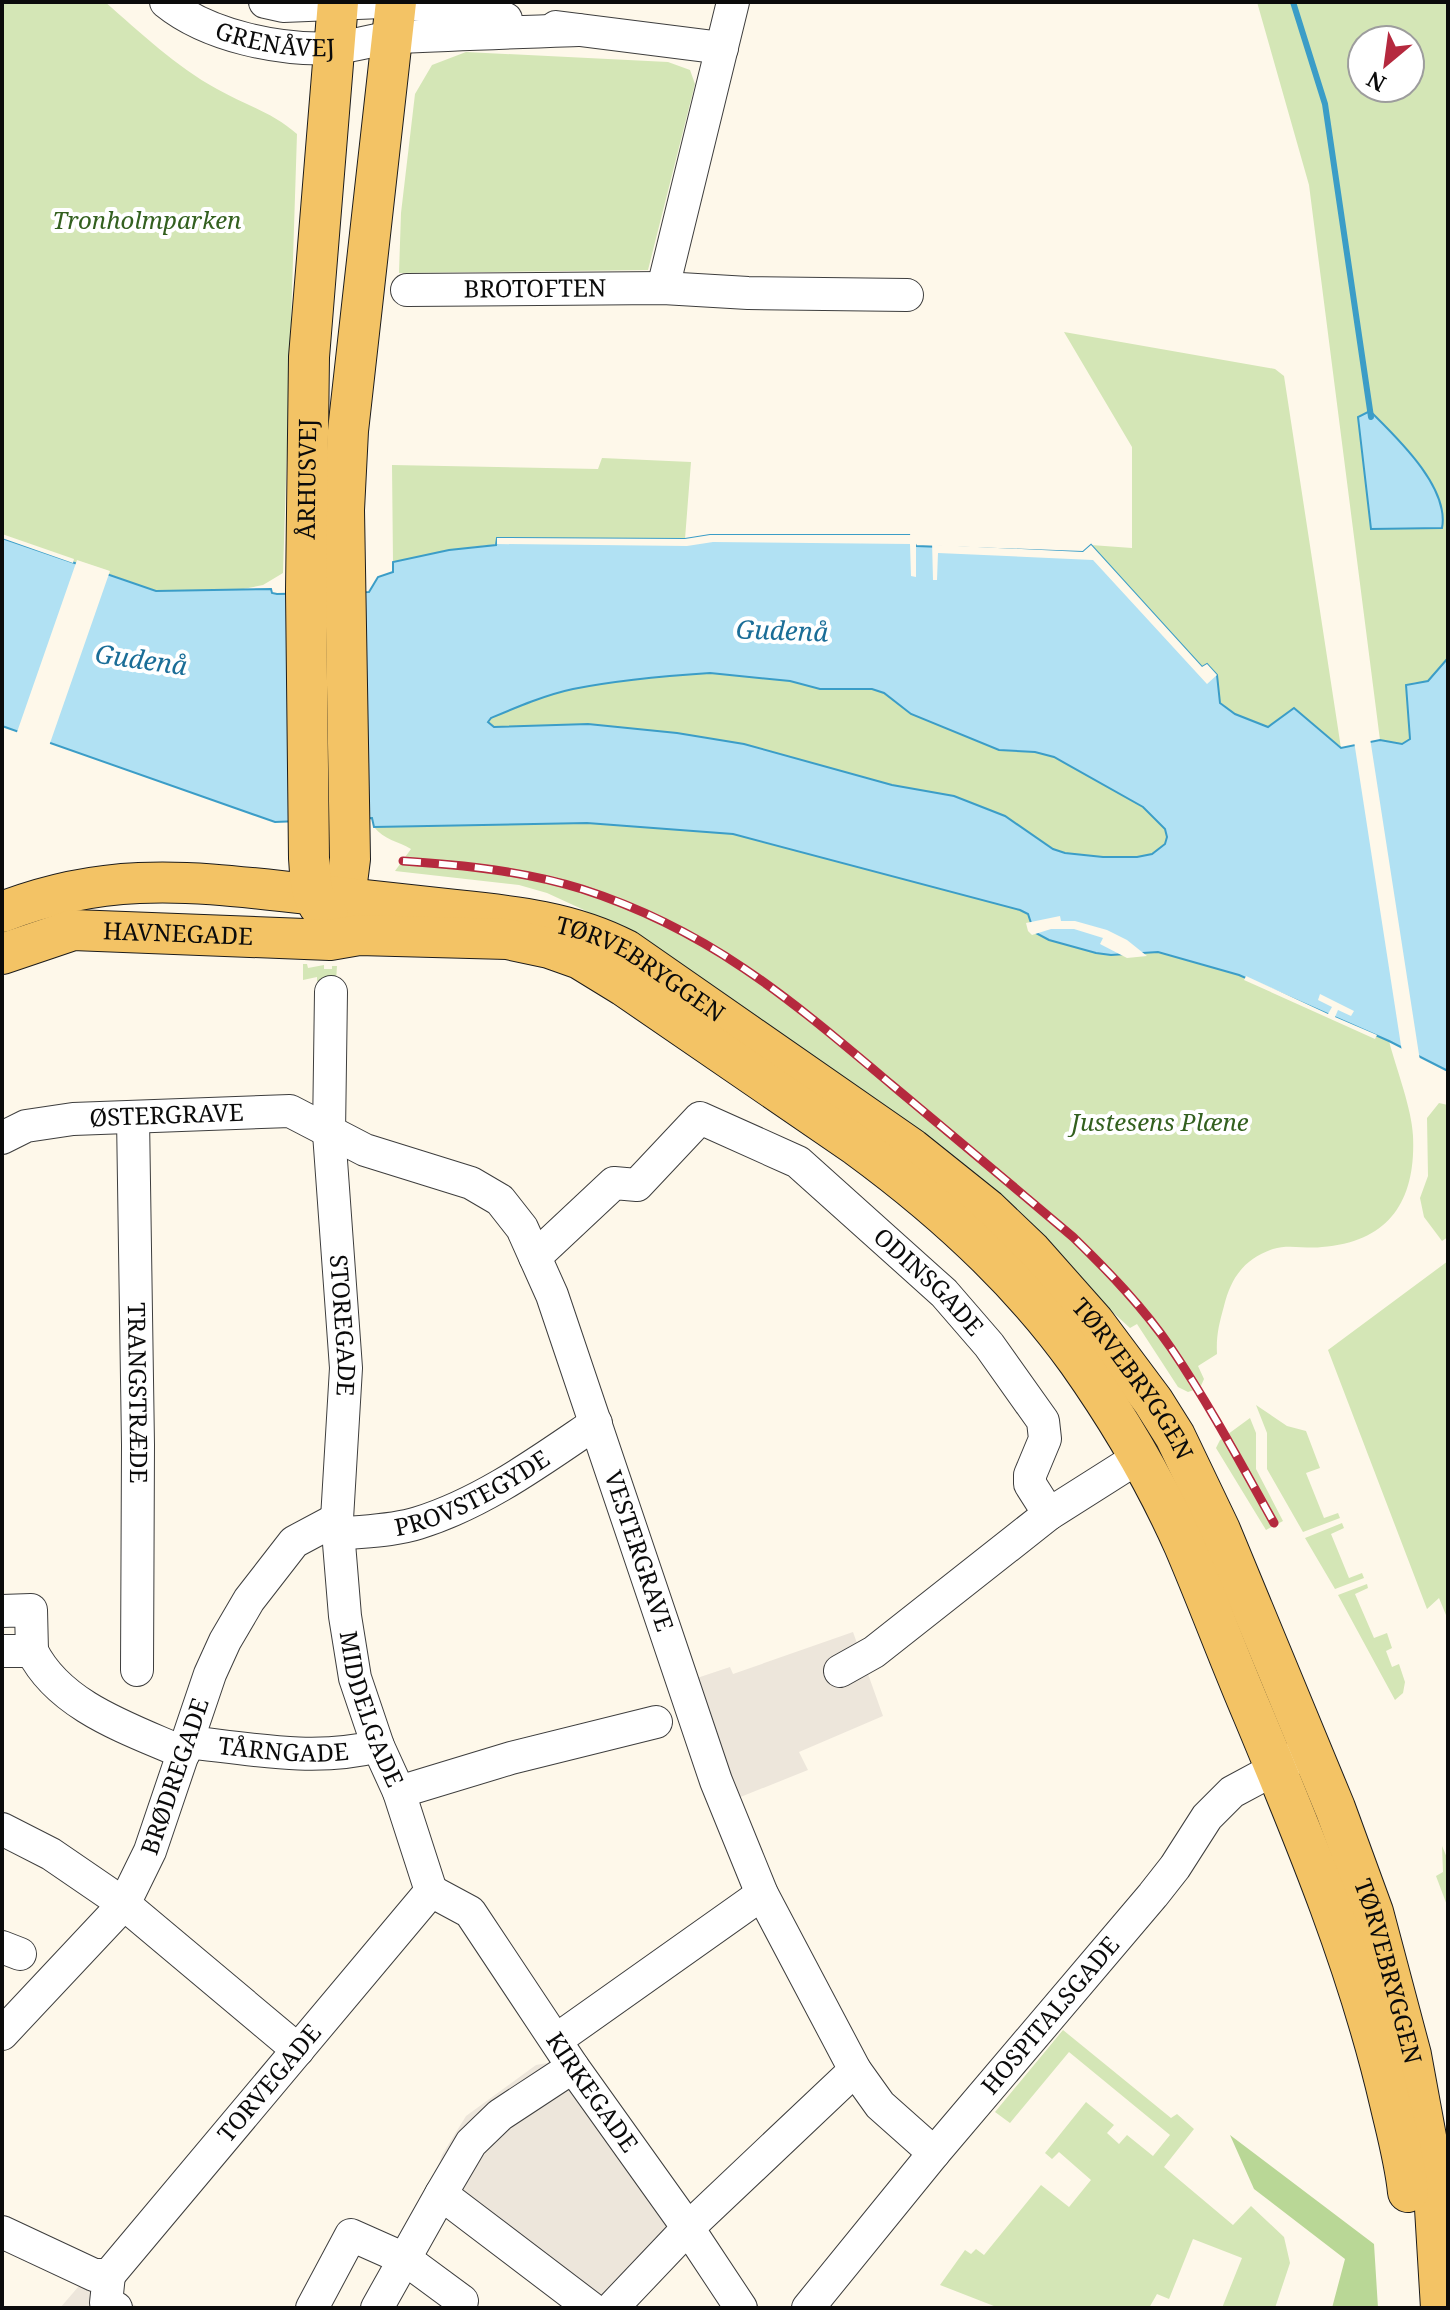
<svg xmlns="http://www.w3.org/2000/svg" width="1450" height="2310" font-family="'Noto Serif',serif">
  <style>
    .green { fill: #d4e6b6; fill-rule: evenodd }
    .forest { fill: #b9d796 }
    .plaza { fill: #ede6db }
    .water { fill: #b1e1f3; stroke: #3b9dc7; stroke-width: 2; fill-rule: evenodd }
    .pier { fill: #fef8ea }
    .lines { fill: none; stroke-linecap: round; stroke-linejoin: round }
    .stream { stroke: #3b9dc7; stroke-width: 6 }
    .minor-casing { stroke: #3e3e3e; stroke-width: 34 }
    .major-casing { stroke: #1c1c1c; stroke-width: 42 }
    .minor { stroke: #fff; stroke-width: 32 }
    .major { stroke: #f3c365; stroke-width: 40 }
    .rail-casing { stroke: #b5293e; stroke-width: 9 }
    .rail { stroke: #fff; stroke-width: 6; stroke-dasharray: 18; stroke-linecap: butt }
    .labels { text-anchor: middle; stroke-width: 8; stroke-linejoin: round; paint-order: stroke }
    .street-label { font-size: 24px; fill: #0b0b0b; stroke: #fff }
    .park-label { font-size: 24px; font-style: italic; fill: #33601f; stroke: #fff }
    .water-label { font-size: 26px; font-style: italic; fill: #1a6d97; stroke: #fff }
  </style>
  <rect width="100%" height="100%" fill="#fef8ea"/>
  <path class="green" d="M 2,2 L 105,2 C 141,33 175,66 217,89 C 245,105 272,112 297,134 L 283,573 L 263,585 L 243,589 L 156,591 L 2,536 Z
    M 1257,2 L 1448,2 L 1448,658 L 1428,681 L 1412,683 L 1410,738 L 1402,744 L 1380,740 L 1309,185 ZM 1362,40 L 1410,40 L 1410,88 L 1362,88 Z
    M 466,52 L 668,62 L 690,70 L 695,84 L 648,270 L 399,273 L 401,213 L 415,94 L 432,65 Z
    M 1064,332 L 1275,369 L 1284,376 L 1341,748 L 1294,709 L 1268,727 L 1235,714 L 1220,702 L 1217,675 L 1202,668 L 1091,545 L 1132,548 L 1132,447 Z
    M 602,458 L 691,462 L 685,539 L 498,538 L 497,544 L 449,550 L 393,562 L 392,465 L 598,469 Z
    M 710,673 L 790,681 L 820,689 L 872,689 L 884,693 L 911,714 L 999,750 L 1035,752 L 1054,757 L 1143,807 L 1165,829 L 1167,837 L 1165,844 L 1152,854 L 1137,857 L 1103,857 L 1065,853 L 1053,849 L 1005,816 L 954,796 L 892,785 L 744,744 L 677,733 L 588,724 L 493,727 L 488,722 L 490,718 C 517,707 545,695 573,689 C 618,680 664,676 710,673 Z
    M 587,823 L 733,834 L 1020,910 L 1027,914 L 1049,940 L 1111,955 L 1158,952 L 1239,975 L 1389,1041 C 1396,1068 1412,1109 1413,1136 C 1416,1201 1389,1242 1322,1247 C 1306,1249 1288,1244 1273,1249 C 1243,1260 1231,1278 1224,1306 C 1219,1324 1216,1336 1217,1354 L 1198,1366 L 1204,1379 L 1200,1388 L 1188,1392 L 1178,1387 L 1137,1324 L 1130,1328 L 1095,1296 L 681,974 L 584,910 L 547,893 L 519,885 L 395,871 L 411,849 C 398,841 384,840 374,827 Z
    M 303,964 L 307,964 L 308,968 L 324,965 L 324,969 L 332,969 L 332,966 L 337,966 L 336,981 L 331,978 L 324,977 L 323,981 L 317,981 L 317,977 L 303,980 Z
    M 1439,1103 L 1448,1105 L 1448,1237 L 1442,1241 L 1424,1217 L 1420,1198 L 1428,1176 L 1427,1118 Z
    M 1448,1261 L 1448,1620 L 1439,1598 L 1427,1609 L 1328,1350 Z
    M 1256,1405 L 1287,1426 L 1306,1431 L 1320,1468 L 1306,1473 L 1324,1518 L 1338,1513 L 1340,1518 L 1303,1532 L 1267,1469 L 1267,1433 Z
    M 1250,1418 L 1256,1433 L 1256,1469 L 1283,1521 L 1266,1530 L 1216,1448 L 1220,1440 Z
    M 1342,1523 L 1344,1528 L 1331,1534 L 1349,1578 L 1362,1573 L 1364,1578 L 1335,1589 L 1305,1538 Z
    M 1367,1584 L 1368,1588 L 1355,1594 L 1374,1638 L 1387,1633 L 1392,1648 L 1386,1651 L 1392,1667 L 1399,1664 L 1405,1682 L 1403,1693 L 1395,1700 L 1338,1595 Z
    M 1442,1846 L 1448,1860 L 1448,1908 L 1436,1876 L 1443,1872 Z
    M 1063,2030 L 1171,2118 L 1177,2114 L 1194,2129 L 1164,2167 L 1233,2225 L 1251,2206 L 1284,2237 L 1290,2263 L 1275,2308 L 1222,2308 L 1242,2258 L 1193,2239 L 1169,2299 L 1157,2294 L 1149,2308 L 999,2308 L 940,2285 L 965,2250 L 971,2254 L 976,2249 L 984,2255 L 1041,2185 L 1069,2207 L 1091,2180 L 1059,2152 L 1052,2159 L 1045,2153 L 1086,2102 L 1114,2125 L 1107,2133 L 1119,2144 L 1127,2135 L 1153,2156 L 1170,2135 L 1069,2052 L 1010,2123 L 995,2112 Z"/>
  <path class="forest" d="M 1230,2135 L 1374,2244 L 1378,2308 L 1332,2308 L 1345,2259 L 1254,2189 Z"/>
  <path class="plaza" d="M 853,1632 L 883,1716 L 799,1752 L 808,1770 L 738,1798 L 697,1678 L 730,1667 L 733,1674 Z
    M 564,2060 L 680,2227 L 595,2308 L 564,2308 L 451,2222 L 429,2195 L 442,2155 L 466,2116 L 536,2065 Z
    M 85,2279 L 140,2308 L 60,2308 Z"/>
  <path class="water" d="M 1370,411 C 1395,436 1450,487 1442,528 L 1371,529 L 1358,417 Z
    M 710,535 L 911,535 L 916,546 L 1083,552 L 1091,545 L 1202,667 L 1207,664 L 1217,675 L 1220,703 L 1235,714 L 1268,727 L 1294,708 L 1341,748 L 1380,740 L 1402,744 L 1410,739 L 1406,685 L 1428,681 L 1448,658 L 1448,1071 L 1389,1041 L 1239,975 L 1158,952 L 1111,955 L 1096,953 L 1049,940 L 1034,932 L 1028,914 L 1020,910 L 733,834 L 587,823 L 374,827 L 372,818 L 275,822 L 2,726 L 2,538 L 156,591 L 271,589 L 272,593 L 277,594 L 369,592 L 378,577 L 393,572 L 393,562 L 449,550 L 496,545 L 497,538 L 685,539 ZM 710,673 L 790,681 L 820,689 L 872,689 L 884,693 L 911,714 L 999,750 L 1035,752 L 1054,757 L 1143,807 L 1165,829 L 1167,837 L 1165,844 L 1152,854 L 1137,857 L 1103,857 L 1065,853 L 1053,849 L 1005,816 L 954,796 L 892,785 L 744,744 L 677,733 L 588,724 L 494,727 L 488,722 L 491,718 C 517,707 545,695 573,689 C 618,680 664,676 710,673 Z"/>
  <path class="pier" d="M 911,531 L 916,536 L 916,577 L 911,576 L 910,544 L 713,542 L 687,546 L 497,544 L 497,538 L 685,539 L 710,535 L 910,535 Z
    M 2,534 L 74,559 L 73,563 L 2,538 Z
    M 932,541 L 936,541 L 937,545 L 1083,552 L 1091,545 L 1202,667 L 1207,664 L 1217,675 L 1207,684 L 1093,560 L 938,553 L 937,580 L 933,580 Z
    M 77,560 L 110,571 L 49,746 L 16,735 Z
    M 1370,738 L 1420,1061 L 1402,1052 L 1354,741 Z
    M 1060,916 L 1061,921 L 1075,921 L 1107,930 L 1127,940 L 1147,956 L 1127,958 L 1100,944 L 1103,938 L 1074,929 L 1051,929 L 1032,935 L 1028,931 L 1026,923 Z
    M 1246,976 L 1328,1014 L 1332,1007 L 1318,1000 L 1320,994 L 1354,1011 L 1351,1016 L 1338,1010 L 1335,1017 L 1377,1035 L 1375,1039 L 1244,980 Z"/>
  <g class="lines">
    <path class="stream" d="M 1293,2 L 1325,104 L 1371,417"/>
    <g class="minor-casing">
      <g id="minor">
        <path id="s1" d="M 166,2 C 208,36 280,51 334,48 C 356,46 378,38 400,37 C 459,34 519,32 578,30"/>
        <path d="M 265,2 L 283,6 L 382,2"/>
        <path d="M 403,2 L 506,19"/>
        <path d="M 556,27 L 722,48"/>
        <path d="M 663,288 L 733,2"/>
        <path id="s2" d="M 407,290 L 663,288 L 748,293 L 907,295"/>
        <path id="s3" d="M 331,992 L 329,1133 L 346,1368 L 337,1519 L 345,1616 L 355,1678 L 378,1746 L 399,1792 L 431,1891"/>
        <path id="s4" d="M 133,1117 L 138,1445 L 137,1670"/>
        <path id="s5" d="M 2,1138 L 26,1126 L 73,1119 L 290,1111 L 365,1150 L 471,1183 L 500,1200 L 522,1228 L 552,1295 L 716,1781 L 762,1894 L 855,2070 L 880,2105 L 934,2153"/>
        <path id="s6" d="M 535,1257 L 614,1183 L 637,1185 L 700,1118 L 798,1162 L 944,1293 L 989,1345 L 1043,1421 L 1045,1439 L 1030,1475 L 1030,1484 L 1049,1514"/>
        <path id="s7" d="M 338,1534 C 364,1531 393,1531 418,1523 C 483,1503 540,1461 596,1423"/>
        <path d="M 2,1611 L 31,1610 L 32,1651 L 2,1651"/>
        <path d="M 32,1651 C 60,1707 130,1729 184,1753"/>
        <path d="M 840,1671 L 874,1652 L 1049,1514 L 1139,1457"/>
        <path id="s8" d="M 188,1742 C 250,1749 317,1762 378,1746"/>
        <path d="M 399,1792 L 511,1758 L 656,1722"/>
        <path d="M 2,1829 L 51,1854 L 124,1904 L 298,2050"/>
        <path id="s9" d="M 431,1891 L 470,1912 L 573,2067 L 688,2228 L 741,2308"/>
        <path d="M 2,1947 L 20,1954"/>
        <path id="s10" d="M 2,2034 L 124,1904 L 150,1851 L 210,1674 L 225,1641 L 249,1600 L 294,1542 L 337,1519"/>
        <path d="M 556,2040 L 762,1894"/>
        <path d="M 573,2067 L 500,2115 L 471,2143 L 441,2194 L 591,2308"/>
        <path d="M 2,2232 L 94,2275 L 109,2275"/>
        <path id="s11" d="M 109,2275 L 431,1891"/>
        <path d="M 109,2275 L 106,2303 L 116,2308"/>
        <path d="M 312,2308 L 351,2235 L 405,2259 L 462,2301"/>
        <path d="M 377,2308 L 441,2194"/>
        <path d="M 612,2308 L 688,2228 L 855,2070"/>
        <path id="s12" d="M 808,2308 L 934,2153 L 1153,1895 L 1175,1867 L 1207,1817 L 1232,1792 L 1297,1757"/>
      </g>
    </g>
    <g class="major-casing">
      <g id="major">
        <path d="M 345,898 L 350,859 L 344,510 L 348,431 L 396,2"/>
        <path id="s13" d="M 2,912 C 46,895 92,885 139,883 C 202,880 265,890 327,896 C 370,901 412,905 455,910 C 515,916 572,922 626,950 L 912,1149 L 987,1209 L 1031,1251 L 1094,1322 L 1153,1401 L 1175,1436 L 1220,1530 L 1335,1808 L 1373,1912 L 1411,2055 L 1433,2175 L 1441,2308"/>
        <path id="s14" d="M 328,916 C 309,899 311,882 309,858 L 306,591 L 309,357 L 338,2"/>
        <path id="s15" d="M 2,954 L 73,930 L 330,940 L 359,935 L 507,939 L 549,948 L 580,959 L 624,986 L 857,1146 C 939,1206 1018,1277 1078,1361 C 1119,1419 1155,1480 1184,1545 C 1208,1601 1229,1658 1253,1714 C 1306,1841 1359,1969 1390,2103 C 1397,2133 1405,2162 1408,2192"/>
      </g>
    </g>
    <use href="#minor" class="minor"/>
    <use href="#major" class="major"/>
    <g class="rail-casing">
      <path id="rail" d="M 403,861 C 463,865 524,871 582,889 C 710,930 791,1000 892,1085 C 952,1135 1013,1186 1073,1237 C 1108,1271 1143,1307 1171,1348 C 1209,1404 1241,1464 1274,1523"/>
    </g>
    <use href="#rail" class="rail"/>
  </g>
  <g class="labels">
    <g class="street-label">
      <text dy="8" stroke="none"><textPath href="#s1" startOffset="118">GRENÅVEJ</textPath></text>
      <text dy="8" stroke="none"><textPath href="#s2" startOffset="128">BROTOFTEN</textPath></text>
      <text dy="8" stroke="none"><textPath href="#s14" startOffset="442">ÅRHUSVEJ</textPath></text>
      <text dy="8" stroke="none"><textPath href="#s15" startOffset="180">HAVNEGADE</textPath></text>
      <text dy="8" stroke="none"><textPath href="#s13" startOffset="656">TØRVEBRYGGEN</textPath></text>
      <text dy="8" stroke="none"><textPath href="#s5" startOffset="168">ØSTERGRAVE</textPath></text>
      <text dy="8" stroke="none"><textPath href="#s6" startOffset="508">ODINSGADE</textPath></text>
      <text dy="8" stroke="none"><textPath href="#s3" startOffset="334">STOREGADE</textPath></text>
      <text dy="8" stroke="none"><textPath href="#s13" startOffset="1304">TØRVEBRYGGEN</textPath></text>
      <text dy="8" stroke="none"><textPath href="#s4" startOffset="276">TRANGSTRÆDE</textPath></text>
      <text dy="8" stroke="none"><textPath href="#s7" startOffset="142">PROVSTEGYDE</textPath></text>
      <text dy="8" stroke="none"><textPath href="#s5" startOffset="900">VESTERGRAVE</textPath></text>
      <text dy="8" stroke="none"><textPath href="#s3" startOffset="722">MIDDELGADE</textPath></text>
      <text dy="8" stroke="none"><textPath href="#s8" startOffset="96">TÅRNGADE</textPath></text>
      <text dy="8" stroke="none"><textPath href="#s10" startOffset="316">BRØDREGADE</textPath></text>
      <text dy="8" stroke="none"><textPath href="#s13" startOffset="1952">TØRVEBRYGGEN</textPath></text>
      <text dy="8" stroke="none"><textPath href="#s12" startOffset="380">HOSPITALSGADE</textPath></text>
      <text dy="8" stroke="none"><textPath href="#s11" startOffset="250">TORVEGADE</textPath></text>
      <text dy="8" stroke="none"><textPath href="#s9" startOffset="262">KIRKEGADE</textPath></text>
    </g>
    <g class="park-label">
      <text x="147" y="229">Tronholmparken</text>
      <text x="1160" y="1131">Justesens Plæne</text>
    </g>
    <g class="water-label">
      <text transform="translate(782 631) rotate(2)" y="9">Gudenå</text>
      <text transform="translate(141 660) rotate(8)" y="9">Gudenå</text>
    </g>
  </g>
  <rect width="1450" height="2310" fill="none" stroke="#0b0b0b" stroke-width="8"/>
  <g transform="translate(1386 64) rotate(209)"><circle r="38" fill="#ffffff" stroke="#9d9d9d" stroke-width="2"/>
  <path d="M0-6L14 30L0 20L-14 30Z" fill="#b5293e"/>
  <text y="-12" font-size="22" font-weight="bold" text-anchor="middle" fill="#0b0b0b">N</text>
  </g>
</svg>
